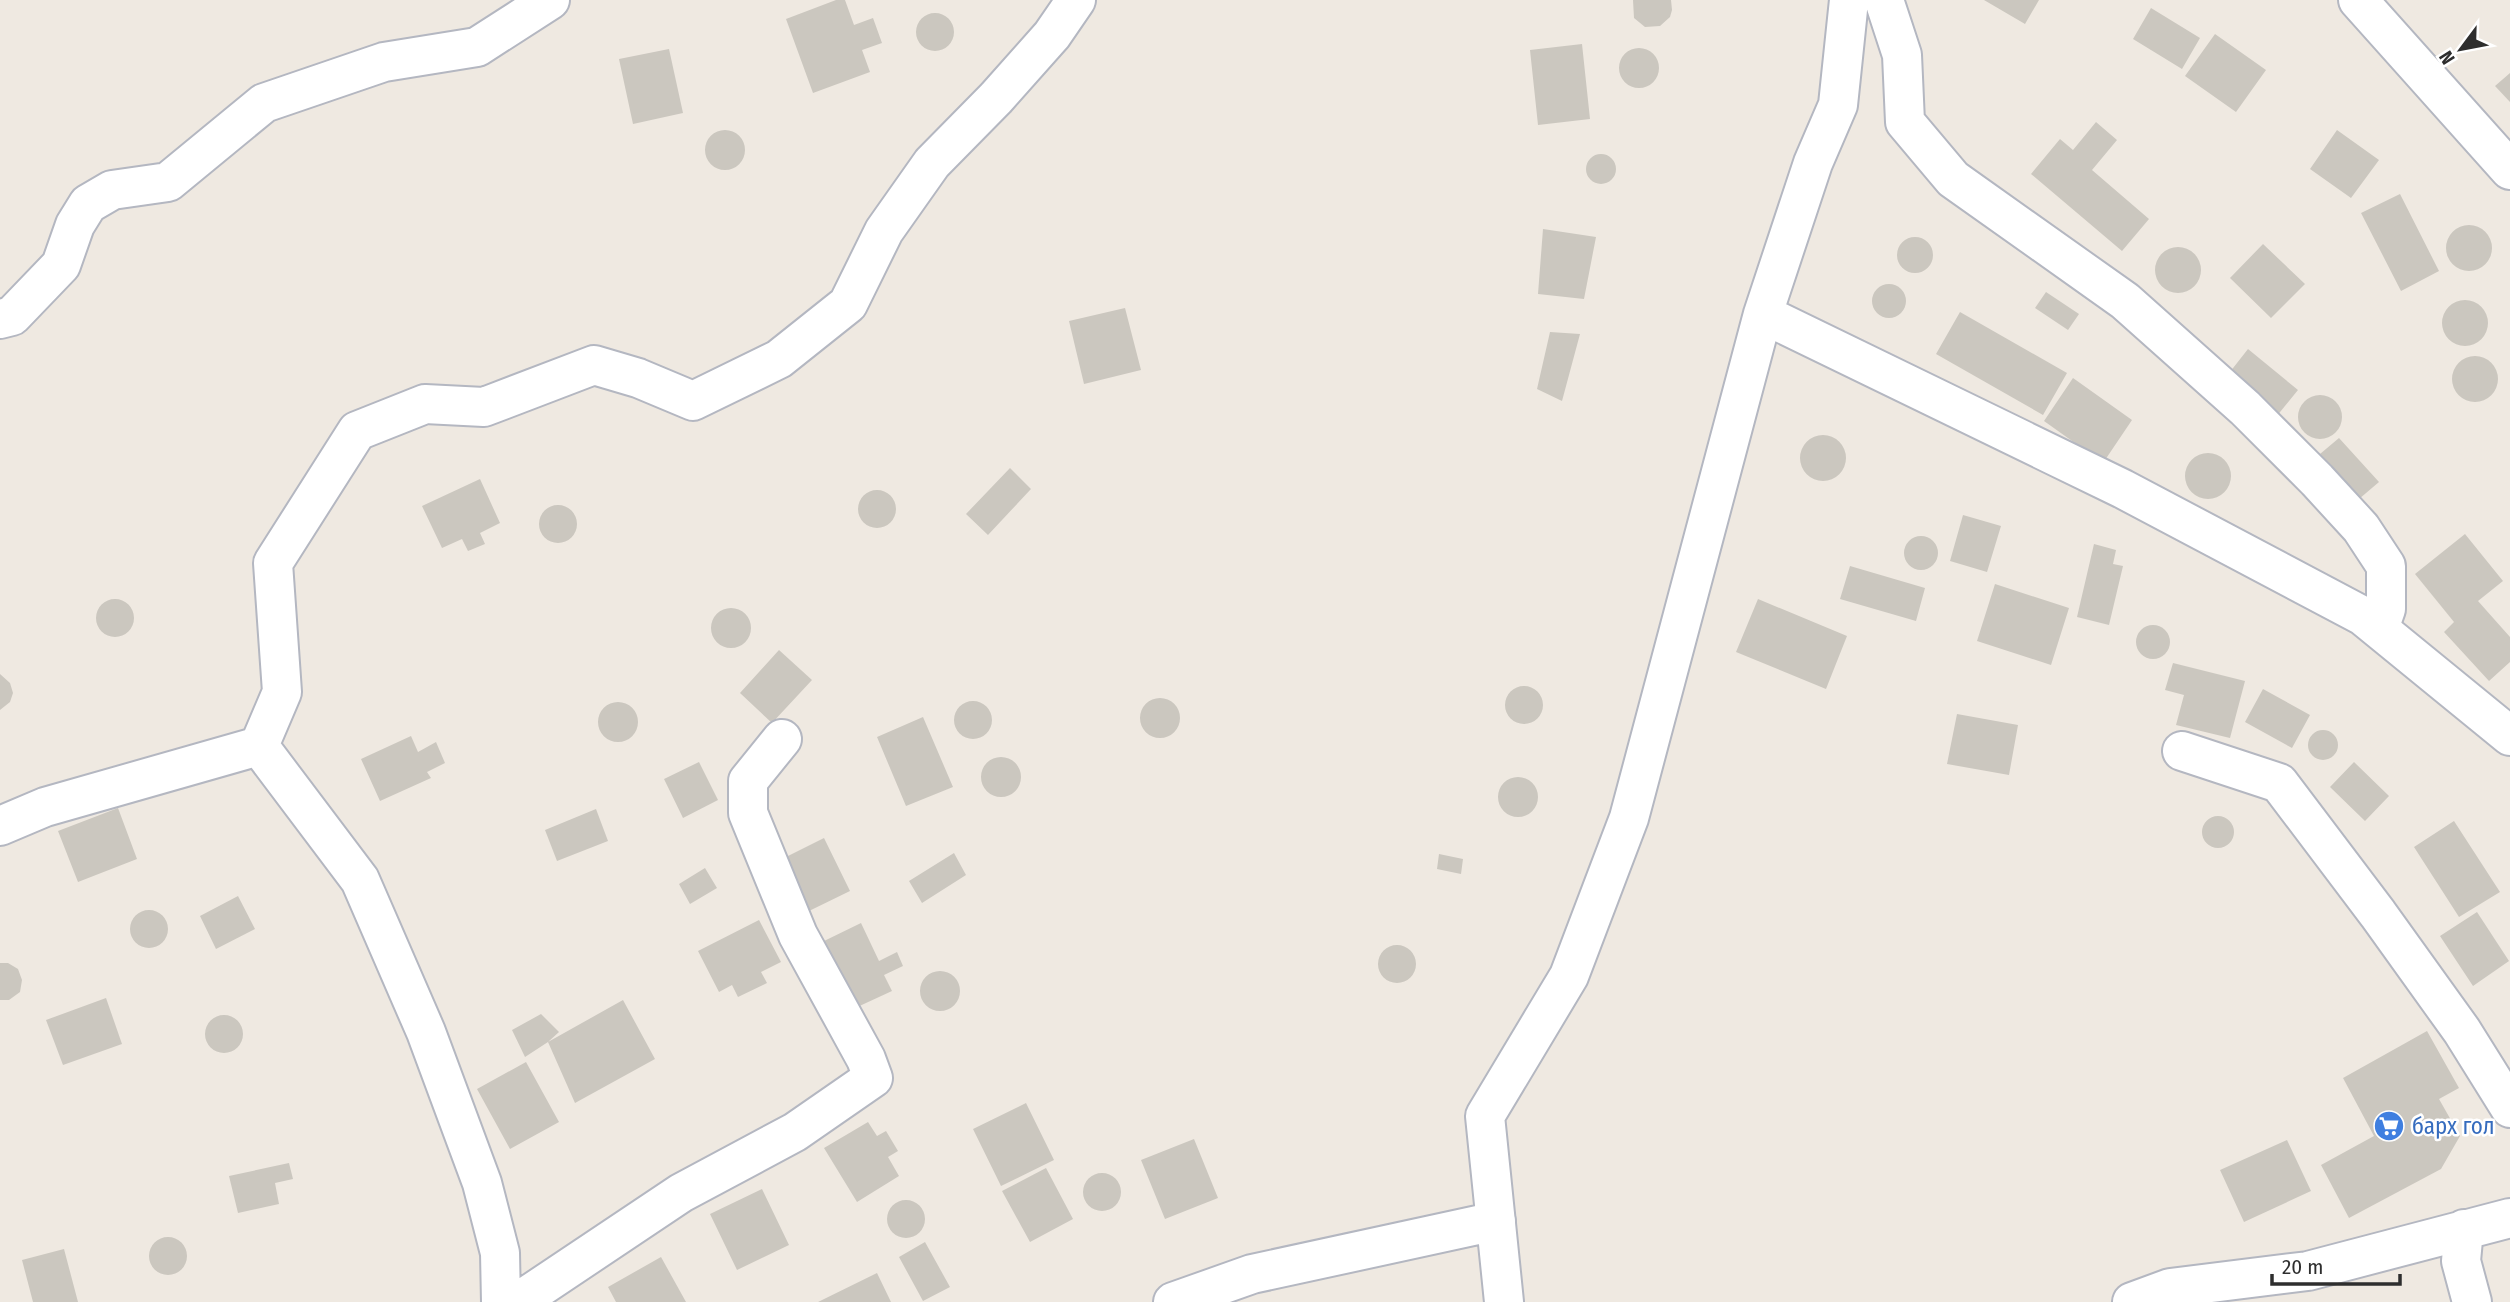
<svg xmlns="http://www.w3.org/2000/svg" width="2510" height="1302" font-family="'Fira Sans Condensed',sans-serif">
  <style>
    .building { fill: #cbc7bf }
    .lines { fill: none; stroke-linecap: round; stroke-linejoin: round }
    .minor-casing { stroke: #b4b7c1; stroke-width: 42 }
    .minor { stroke: #fff; stroke-width: 38 }
    .labels { text-anchor: middle; stroke-width: 5; stroke-linejoin: round; paint-order: stroke }
    .shop-label { font-size: 23px; fill: #366cbe; stroke: #fff; text-anchor: start }
  </style>
  <rect width="100%" height="100%" fill="#efe9e1"/>
  <path class="building" d="M 836,0 L 845,0 L 854,25 L 873,18 L 882,43 L 862,50 L 870,72 L 813,93 L 786,19 Z
    M 1633,0 L 1671,0 L 1672,10 L 1670,17 L 1660,26 L 1645,27 L 1634,18 Z
    M 1984,0 L 2039,0 L 2025,24 Z
    M 2151,8 L 2200,38 L 2182,69 L 2133,39 Z
    M916 32a19 19 0 1 1 38 0a19 19 0 1 1-38 0Z
    M 2215,34 L 2266,70 L 2236,112 L 2185,76 Z
    M 1582,44 L 1590,119 L 1538,125 L 1530,50 Z
    M1619 68a20 20 0 1 1 40 0a20 20 0 1 1-40 0Z
    M 669,49 L 683,113 L 633,124 L 619,59 Z
    M 2510,73 L 2510,102 L 2495,86 Z
    M 2096,122 L 2117,140 L 2092,170 L 2149,219 L 2122,251 L 2031,174 L 2060,139 L 2073,150 Z
    M 2337,130 L 2379,160 L 2351,198 L 2310,169 Z
    M705 150a20 20 0 1 1 40 0a20 20 0 1 1-40 0Z
    M1586 169a15 15 0 1 1 30 0a15 15 0 1 1-30 0Z
    M 2400,194 L 2439,271 L 2401,291 L 2361,213 Z
    M2446 248a23 23 0 1 1 46 0a23 23 0 1 1-46 0Z
    M 1543,229 L 1596,237 L 1584,299 L 1538,294 Z
    M1897 255a18 18 0 1 1 36 0a18 18 0 1 1-36 0Z
    M 2263,244 L 2305,284 L 2271,318 L 2230,278 Z
    M2155 270a23 23 0 1 1 46 0a23 23 0 1 1-46 0Z
    M1872 301a17 17 0 1 1 34 0a17 17 0 1 1-34 0Z
    M 2046,292 L 2079,314 L 2068,330 L 2035,308 Z
    M2442 323a23 23 0 1 1 46 0a23 23 0 1 1-46 0Z
    M 1125,308 L 1141,370 L 1084,384 L 1069,321 Z
    M 1960,312 L 2067,373 L 2043,415 L 1936,354 Z
    M 1550,332 L 1580,334 L 1562,401 L 1537,389 Z
    M 2248,349 L 2298,390 L 2276,417 L 2226,377 Z
    M2452 379a23 23 0 1 1 46 0a23 23 0 1 1-46 0Z
    M 2073,378 L 2132,420 L 2103,463 L 2044,421 Z
    M2298 417a22 22 0 1 1 44 0a22 22 0 1 1-44 0Z
    M1800 458a23 23 0 1 1 46 0a23 23 0 1 1-46 0Z
    M 2339,438 L 2379,482 L 2359,499 L 2320,454 Z
    M2185 476a23 23 0 1 1 46 0a23 23 0 1 1-46 0Z
    M 1010,468 L 1031,489 L 988,535 L 966,514 Z
    M 480,479 L 500,523 L 480,533 L 485,544 L 468,551 L 462,539 L 442,548 L 422,506 Z
    M858 509a19 19 0 1 1 38 0a19 19 0 1 1-38 0Z
    M539 524a19 19 0 1 1 38 0a19 19 0 1 1-38 0Z
    M 1963,515 L 2001,526 L 1987,572 L 1950,561 Z
    M 2465,534 L 2503,581 L 2478,601 L 2510,637 L 2510,662 L 2489,681 L 2444,632 L 2454,622 L 2415,574 Z
    M1904 553a17 17 0 1 1 34 0a17 17 0 1 1-34 0Z
    M 2094,544 L 2116,550 L 2113,564 L 2123,566 L 2109,625 L 2077,617 Z
    M 1850,566 L 1925,588 L 1916,621 L 1840,599 Z
    M 1995,584 L 2069,608 L 2051,665 L 1977,641 Z
    M 1758,599 L 1847,636 L 1826,689 L 1736,652 Z
    M96 618a19 19 0 1 1 38 0a19 19 0 1 1-38 0Z
    M711 628a20 20 0 1 1 40 0a20 20 0 1 1-40 0Z
    M2136 642a17 17 0 1 1 34 0a17 17 0 1 1-34 0Z
    M 779,650 L 812,680 L 772,723 L 740,693 Z
    M 2173,663 L 2245,681 L 2230,738 L 2176,725 L 2184,695 L 2165,690 Z
    M 0,674 L 10,683 L 13,693 L 10,702 L 0,710 Z
    M1505 705a19 19 0 1 1 38 0a19 19 0 1 1-38 0Z
    M 2263,689 L 2310,715 L 2292,748 L 2245,722 Z
    M1140 718a20 20 0 1 1 40 0a20 20 0 1 1-40 0Z
    M954 720a19 19 0 1 1 38 0a19 19 0 1 1-38 0Z
    M598 722a20 20 0 1 1 40 0a20 20 0 1 1-40 0Z
    M 1957,714 L 2018,725 L 2009,775 L 1947,764 Z
    M 923,717 L 953,787 L 906,806 L 877,737 Z
    M2308 745a15 15 0 1 1 30 0a15 15 0 1 1-30 0Z
    M 411,736 L 418,752 L 436,742 L 445,763 L 427,772 L 431,778 L 380,801 L 361,759 Z
    M981 777a20 20 0 1 1 40 0a20 20 0 1 1-40 0Z
    M 699,762 L 718,800 L 683,818 L 664,779 Z
    M 2354,762 L 2389,796 L 2365,821 L 2330,787 Z
    M1498 797a20 20 0 1 1 40 0a20 20 0 1 1-40 0Z
    M 118,808 L 137,859 L 78,882 L 58,831 Z
    M 596,809 L 608,841 L 557,861 L 545,830 Z
    M2202 832a16 16 0 1 1 32 0a16 16 0 1 1-32 0Z
    M 2454,821 L 2500,892 L 2459,917 L 2414,847 Z
    M 824,838 L 850,891 L 809,911 L 784,858 Z
    M 954,853 L 966,875 L 922,903 L 909,881 Z
    M 1439,854 L 1463,859 L 1461,874 L 1437,869 Z
    M 705,868 L 717,888 L 690,904 L 679,884 Z
    M 238,896 L 255,929 L 216,949 L 200,916 Z
    M130 929a19 19 0 1 1 38 0a19 19 0 1 1-38 0Z
    M 2477,912 L 2509,961 L 2473,986 L 2440,936 Z
    M 759,920 L 781,962 L 761,972 L 767,983 L 738,997 L 732,985 L 719,992 L 698,951 Z
    M 861,923 L 879,961 L 897,952 L 903,966 L 884,975 L 892,991 L 853,1009 L 822,942 Z
    M1378 964a19 19 0 1 1 38 0a19 19 0 1 1-38 0Z
    M 0,963 L 8,963 L 18,969 L 22,980 L 20,992 L 9,1000 L 0,1000 Z
    M920 991a20 20 0 1 1 40 0a20 20 0 1 1-40 0Z
    M 106,998 L 122,1044 L 63,1065 L 46,1020 Z
    M 623,1000 L 655,1059 L 575,1103 L 548,1042 Z
    M 541,1014 L 559,1032 L 548,1042 L 525,1057 L 512,1030 Z
    M205 1034a19 19 0 1 1 38 0a19 19 0 1 1-38 0Z
    M 2427,1031 L 2459,1088 L 2439,1099 L 2460,1136 L 2441,1169 L 2349,1218 L 2321,1165 L 2374,1136 L 2343,1078 Z
    M 526,1062 L 559,1122 L 510,1149 L 477,1089 Z
    M 1026,1103 L 1054,1160 L 1001,1186 L 973,1129 Z
    M 868,1122 L 877,1136 L 886,1131 L 898,1151 L 888,1157 L 899,1176 L 857,1202 L 824,1148 Z
    M 1194,1139 L 1218,1198 L 1165,1219 L 1141,1160 Z
    M 2287,1140 L 2311,1191 L 2244,1222 L 2220,1170 Z
    M 289,1163 L 293,1179 L 275,1183 L 279,1204 L 238,1213 L 229,1176 Z
    M 1046,1168 L 1073,1219 L 1030,1242 L 1002,1191 Z
    M1083 1192a19 19 0 1 1 38 0a19 19 0 1 1-38 0Z
    M 762,1189 L 789,1245 L 737,1270 L 710,1214 Z
    M887 1219a19 19 0 1 1 38 0a19 19 0 1 1-38 0Z
    M149 1256a19 19 0 1 1 38 0a19 19 0 1 1-38 0Z
    M 925,1242 L 950,1287 L 923,1301 L 899,1257 Z
    M 64,1249 L 78,1302 L 33,1302 L 22,1260 Z
    M 661,1257 L 686,1302 L 616,1302 L 608,1287 Z
    M 877,1273 L 891,1302 L 818,1302 Z"/>
  <g class="lines">
    <g class="minor-casing">
      <path id="minor" d="M 1884,0 L 1902,55 L 1905,122 L 1953,179 L 2125,301 L 2245,408 L 2317,480 L 2361,528 L 2386,566 L 2386,609 L 2379,629
        M 2358,0 L 2510,170
        M 1763,314 L 2123,489 L 2363,616 L 2510,736
        M 0,319 L 12,316 L 61,265 L 75,225 L 88,204 L 112,190 L 168,182 L 264,103 L 384,62 L 477,47 L 550,0
        M 2182,751 L 2279,783 L 2378,914 L 2462,1031 L 2510,1108
        M 0,826 L 45,807 L 259,746
        M 2464,1229 L 2461,1261 L 2472,1302
        M 501,1302 L 500,1253 L 482,1183 L 426,1032 L 360,880 L 259,746 L 282,692 L 273,563 L 357,431 L 425,404 L 484,407 L 594,365 L 638,378 L 693,401 L 779,359 L 848,304 L 884,231 L 932,163 L 996,98 L 1052,35 L 1076,0
        M 518,1302 L 681,1193 L 795,1132 L 873,1078 L 866,1059 L 798,935 L 748,813 L 748,781 L 782,739
        M 1173,1302 L 1252,1274 L 1496,1221
        M 1504,1302 L 1485,1116 L 1569,976 L 1629,818 L 1763,314 L 1813,163 L 1838,105 L 1849,0
        M 2132,1302 L 2170,1288 L 2308,1271 L 2510,1218"/>
    </g>
    <use href="#minor" class="minor"/>
  </g>
  <defs>
    <g id="supermarket-disc" transform="scale(1.575)"><circle r="9.5" fill="#3f7fe0" stroke="#fff"/><path d="M-6-5.5h2.5l.6 2H6L4.5 2H-2.5L-4.4-4H-6ZM-1.5 3.2a1.3 1.3 0 1 0 .1 0ZM3 3.2a1.3 1.3 0 1 0 .1 0Z" fill="#fff"/></g>
  </defs>
  <g fill-rule="evenodd">
    <use href="#supermarket-disc" x="2389" y="1126"/>
  </g>
  <g class="labels">
    <g class="shop-label">
      <text x="2412" y="1134">барх гол</text>
    </g>
  </g>
  <g transform="translate(2461 49) rotate(238)" stroke="#ffffff" stroke-width="5" paint-order="stroke">
  <path d="M0-5L12 26L0 18L-12 26Z" fill="#2e2e2e"/>
  <text y="-10" font-size="19" font-weight="bold" text-anchor="middle" fill="#2e2e2e">N</text>
  </g>
  <path d="M2272 1274v10h128v-10" fill="none" stroke="#2e2e2e" stroke-width="3.5"/>
  <text x="2282" y="1274" font-size="21" fill="#2e2e2e" stroke="#ffffff" stroke-width="5" paint-order="stroke">20 m</text>
</svg>
